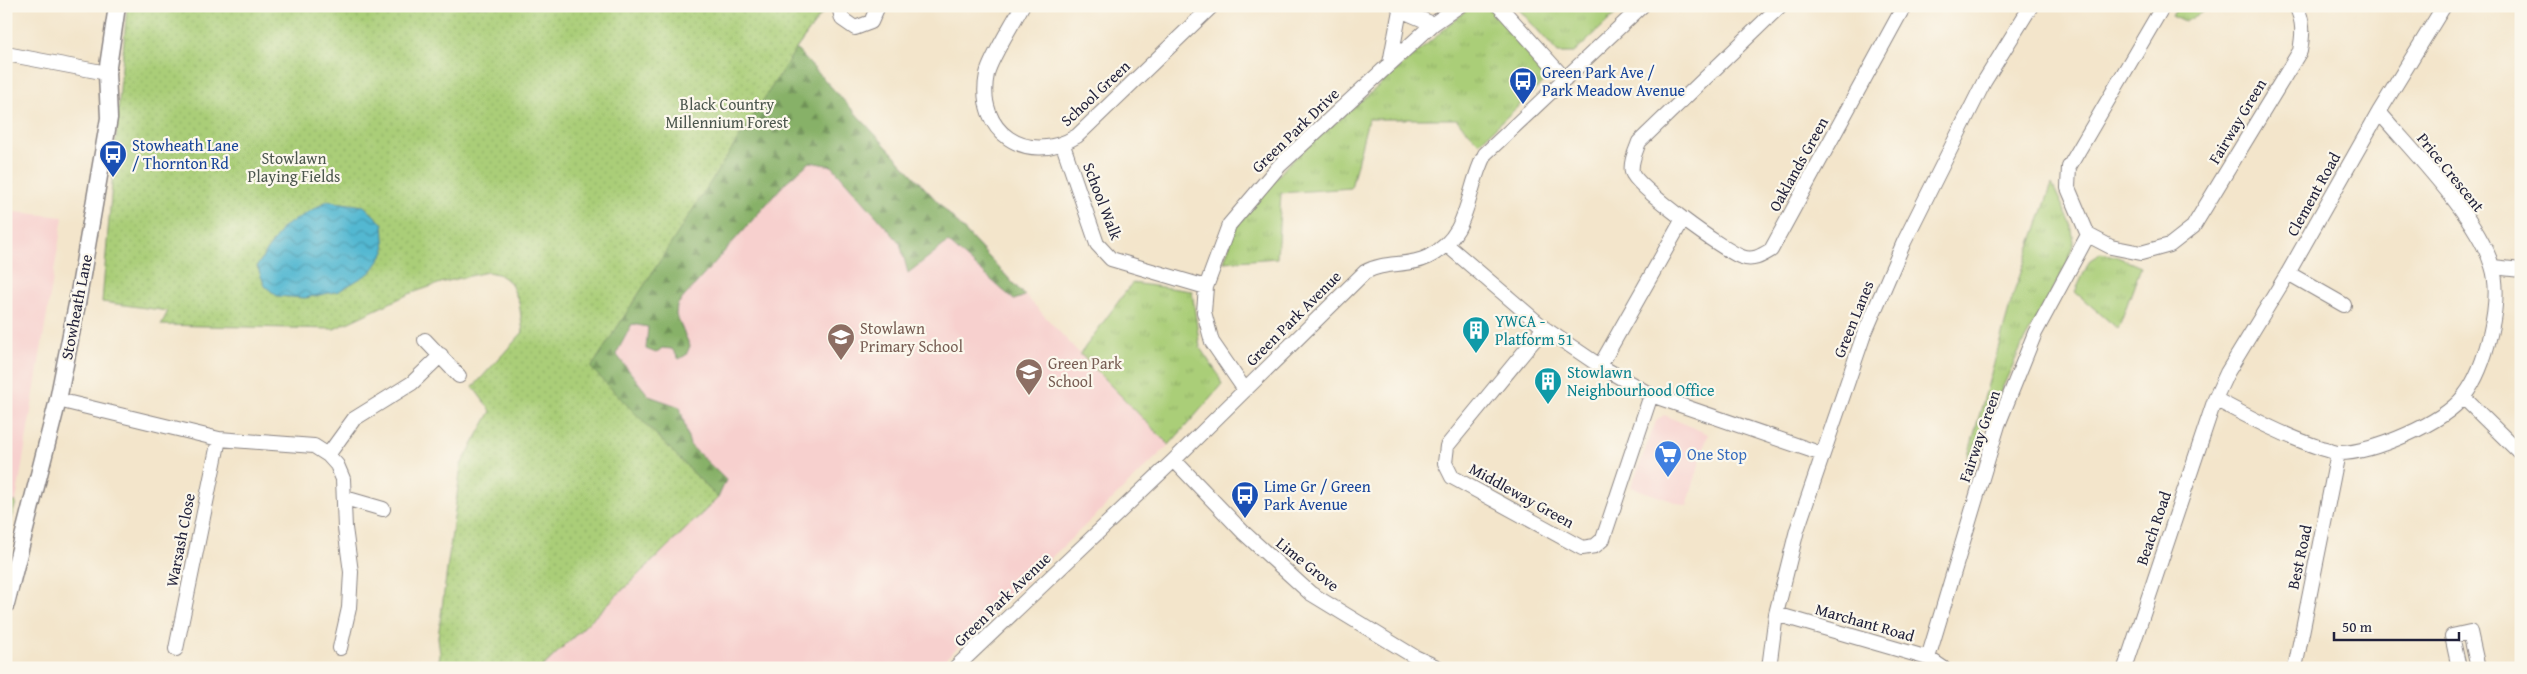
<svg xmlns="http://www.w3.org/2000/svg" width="2527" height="674" font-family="'Gentium Book Plus',serif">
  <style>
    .built { fill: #f7d0ce }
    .grass { fill: url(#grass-tufts); stroke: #66785a }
    .forest { fill: url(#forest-firs); stroke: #546a52 }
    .park { fill: url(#park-dots); stroke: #66785a }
    .water { fill: url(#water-waves); stroke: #3a6d86 }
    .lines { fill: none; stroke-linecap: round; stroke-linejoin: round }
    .minor-casing { stroke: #8a8483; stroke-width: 16 }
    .tertiary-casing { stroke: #8a8483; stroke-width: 19 }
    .minor { stroke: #fff; stroke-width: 14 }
    .tertiary { stroke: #fff; stroke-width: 16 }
    .labels { text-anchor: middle; stroke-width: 4.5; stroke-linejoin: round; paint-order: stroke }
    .transit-label { font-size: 16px; fill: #164399; stroke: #fbf7ec; text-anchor: start }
    .street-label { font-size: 16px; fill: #22223b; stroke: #fbf7ec }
    .park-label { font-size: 16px; fill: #4b564d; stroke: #fbf7ec }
    .culture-label { font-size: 16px; fill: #0d838f; stroke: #fbf7ec; text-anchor: start }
    .education-label { font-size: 16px; fill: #785e54; stroke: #fbf7ec; text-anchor: start }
    .shop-label { font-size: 16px; fill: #366cbe; stroke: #fbf7ec; text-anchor: start }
  </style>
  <defs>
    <pattern id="grass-tufts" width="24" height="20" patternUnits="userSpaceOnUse" patternTransform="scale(1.25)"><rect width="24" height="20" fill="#aace78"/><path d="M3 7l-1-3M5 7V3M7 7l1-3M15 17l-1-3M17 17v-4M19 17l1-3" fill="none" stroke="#92b169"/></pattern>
    <pattern id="forest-firs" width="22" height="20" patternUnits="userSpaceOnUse" patternTransform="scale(1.25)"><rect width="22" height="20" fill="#87b168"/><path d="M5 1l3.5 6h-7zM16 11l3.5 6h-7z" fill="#6e9057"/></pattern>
    <pattern id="park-dots" width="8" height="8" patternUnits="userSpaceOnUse" patternTransform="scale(1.25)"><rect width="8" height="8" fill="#aace78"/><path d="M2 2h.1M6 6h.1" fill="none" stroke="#92b169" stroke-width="1.8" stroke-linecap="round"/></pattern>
    <pattern id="water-waves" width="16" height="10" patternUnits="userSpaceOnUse" patternTransform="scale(1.25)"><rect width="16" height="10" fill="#53b8d1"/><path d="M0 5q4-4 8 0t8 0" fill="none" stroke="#4495ab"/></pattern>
  </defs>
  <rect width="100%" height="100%" fill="#fbf7ec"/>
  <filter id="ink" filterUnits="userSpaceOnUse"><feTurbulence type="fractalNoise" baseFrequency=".02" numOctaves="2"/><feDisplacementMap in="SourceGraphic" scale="10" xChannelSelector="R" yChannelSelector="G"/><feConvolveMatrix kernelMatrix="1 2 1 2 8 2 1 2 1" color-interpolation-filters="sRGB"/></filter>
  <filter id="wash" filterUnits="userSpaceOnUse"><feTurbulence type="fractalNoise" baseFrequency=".0096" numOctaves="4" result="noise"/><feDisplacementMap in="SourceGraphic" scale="20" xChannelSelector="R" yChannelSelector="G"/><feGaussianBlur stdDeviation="1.12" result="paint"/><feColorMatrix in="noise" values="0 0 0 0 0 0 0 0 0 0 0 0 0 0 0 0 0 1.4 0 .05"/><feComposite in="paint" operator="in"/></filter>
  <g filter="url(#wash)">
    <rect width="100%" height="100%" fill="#f3e5cb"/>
    <path class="built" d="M 796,49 L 1080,354 L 1169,445 L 936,668 L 542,668 L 718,498 L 591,368 Z
      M 6,211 L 63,217 L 16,502 L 6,502 Z
      M 1664,415 L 1708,434 L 1687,506 L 1631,487 L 1656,421 Z"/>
    <path class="grass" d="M 1483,6 L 1492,11 L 1546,72 L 1545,81 L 1479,143 L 1456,119 L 1368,119 L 1351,188 L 1281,193 L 1277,258 L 1224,262 L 1235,229 L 1288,164 L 1470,7 Z
      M 1516,6 L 1624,6 L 1574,53 L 1558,53 Z
      M 2178,6 L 2213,6 L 2185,22 L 2172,16 Z
      M 2052,184 L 2071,224 L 2074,243 L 2067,264 L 2024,341 L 1964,470 L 2013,295 Z
      M 2101,253 L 2115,256 L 2141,267 L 2118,329 L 2075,292 L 2090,260 Z
      M 1132,283 L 1192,291 L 1200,348 L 1218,374 L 1222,385 L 1169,445 L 1080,354 Z"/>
    <path class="forest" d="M 827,6 L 796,49 L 1025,296 L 1014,300 L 948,242 L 908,273 L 900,243 L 832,166 L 810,162 L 787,181 L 677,305 L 676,315 L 690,346 L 686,355 L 679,359 L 672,349 L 662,348 L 656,353 L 646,349 L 648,327 L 632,324 L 616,354 L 649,396 L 680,407 L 690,445 L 726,480 L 718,498 L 541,668 L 549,363 Z"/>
    <path class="park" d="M 127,6 L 827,6 L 796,49 L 591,368 L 718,498 L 541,668 L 437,668 L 440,655 L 438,637 L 461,465 L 491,411 L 473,387 L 523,332 L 519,302 L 510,282 L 498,274 L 487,272 L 444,282 L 409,294 L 334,329 L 161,325 L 168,311 L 102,302 Z
      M 6,502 L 16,502 L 6,539 Z"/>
    <path class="water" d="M 327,201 L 364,206 L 383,224 L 385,252 L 371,272 L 339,291 L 305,298 L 277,296 L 265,286 L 257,266 L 283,227 Z"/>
  </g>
  <g filter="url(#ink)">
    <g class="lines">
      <g class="minor-casing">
        <path id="minor" d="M 839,6 L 842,19 L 855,28 L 871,22 L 878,6
          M 1022,6 C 1014,22 990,59 987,74 C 975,132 1027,167 1077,136 L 1212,6
          M 1398,6 L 1400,10 L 1433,24
          M 1499,6 L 1565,79
          M 1780,6 L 1639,142 C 1636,151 1630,162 1632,172 C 1636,187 1725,252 1742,257 C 1753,261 1761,256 1771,250 L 1904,6
          M 2163,6 L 2069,167 L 2068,188 L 2088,235 L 2111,247 L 2141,253 L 2170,245 L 2193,227 L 2300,51 C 2303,34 2304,22 2296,6
          M 6,54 L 107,73
          M 1390,63 L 1400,10
          M 1063,145 L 1097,244 L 1111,259 L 1206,287
          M 1447,245 L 1544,328 L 1600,366 L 1651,395 L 1822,454
          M 2493,267 L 2521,270
          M 2288,273 L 2344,305
          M 1544,328 L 1447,446 L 1445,463 L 1452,477 L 1582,548 L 1595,546 L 1603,539 L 1651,395
          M 425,340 L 459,376
          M 1600,366 L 1683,219
          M 1245,390 L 1212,342 L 1204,312 L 1206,287 L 1229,225 L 1280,165 L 1433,24 L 1459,6
          M 2463,397 L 2521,454
          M 2215,399 C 2249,417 2284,436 2321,448 C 2327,449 2334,453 2339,453 C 2373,453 2443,423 2464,396 C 2486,368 2503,300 2492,266 C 2477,216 2413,152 2379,112
          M 58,400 L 219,439 L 314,446 L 328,455 L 337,465 L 343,479 L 345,528 L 351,572 L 349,608 L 340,648
          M 328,455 L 354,419 L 412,383 L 441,355
          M 1174,460 L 1243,532 L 1310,593 L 1415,657 L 1439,668
          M 345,498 L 383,509
          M 1776,614 L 1928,658 L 1943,668
          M 176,649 L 219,439
          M 1928,658 L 1998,425 L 2035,333 L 2088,235
          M 955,668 L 1174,460 L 1365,272 C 1384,261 1408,267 1428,257 C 1472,235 1465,191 1485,154 L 1642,6
          M 1769,668 L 1776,614 L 1797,530 L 1863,337 L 1904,242 L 1984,82 L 2031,6
          M 2125,668 L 2215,399 L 2227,373 L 2288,273 L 2379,112 L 2444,6
          M 2295,668 L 2338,453
          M 2459,668 L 2452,636 L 2470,632 L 2478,668"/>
      </g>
      <g class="tertiary-casing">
        <path id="tertiary" d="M 6,604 L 58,400 L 77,304 L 109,118 L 107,73 L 117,6"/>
      </g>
      <use href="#minor" class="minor"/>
      <use href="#tertiary" class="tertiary"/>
    </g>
  </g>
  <defs>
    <g id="bus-pin" transform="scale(1.4375)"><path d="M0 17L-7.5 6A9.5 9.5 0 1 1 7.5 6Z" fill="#1a4fb4" stroke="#fbf7ec"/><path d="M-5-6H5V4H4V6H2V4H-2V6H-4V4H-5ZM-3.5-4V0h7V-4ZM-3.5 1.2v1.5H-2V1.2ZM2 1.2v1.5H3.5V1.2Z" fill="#fff"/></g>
    <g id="building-pin" transform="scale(1.4375)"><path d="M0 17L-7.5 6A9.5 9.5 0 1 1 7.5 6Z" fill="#0f9aa8" stroke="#fbf7ec"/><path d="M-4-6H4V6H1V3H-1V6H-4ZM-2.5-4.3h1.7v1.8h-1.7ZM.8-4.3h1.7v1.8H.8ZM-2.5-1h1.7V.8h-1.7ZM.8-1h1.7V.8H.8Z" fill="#fff"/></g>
    <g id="school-pin" transform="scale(1.4375)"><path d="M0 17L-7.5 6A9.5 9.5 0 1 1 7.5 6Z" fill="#8d6e63" stroke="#fbf7ec"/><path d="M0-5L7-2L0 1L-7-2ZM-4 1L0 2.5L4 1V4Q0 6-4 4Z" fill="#fff"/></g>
    <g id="supermarket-pin" transform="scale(1.4375)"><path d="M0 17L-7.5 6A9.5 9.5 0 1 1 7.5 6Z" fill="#3f7fe0" stroke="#fbf7ec"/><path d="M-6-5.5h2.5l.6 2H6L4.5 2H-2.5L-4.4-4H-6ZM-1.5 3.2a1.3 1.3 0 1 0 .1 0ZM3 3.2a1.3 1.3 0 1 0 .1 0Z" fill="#fff"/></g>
  </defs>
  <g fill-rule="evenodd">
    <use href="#bus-pin" x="1523" y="81"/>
    <use href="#bus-pin" x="113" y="154"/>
    <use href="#building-pin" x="1476" y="330"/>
    <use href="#school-pin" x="841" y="337"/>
    <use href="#school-pin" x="1029" y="372"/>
    <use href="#building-pin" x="1548" y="381"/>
    <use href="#supermarket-pin" x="1668" y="454"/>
    <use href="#bus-pin" x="1245" y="495"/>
  </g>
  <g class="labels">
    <g class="transit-label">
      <text x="1542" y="78">Green Park Ave /<tspan x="1542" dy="18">Park Meadow Avenue</tspan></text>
      <text x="132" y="151">Stowheath Lane<tspan x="132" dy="18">/ Thornton Rd</tspan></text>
      <text x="1264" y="492">Lime Gr / Green<tspan x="1264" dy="18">Park Avenue</tspan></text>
    </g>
    <g class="street-label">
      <text transform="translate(1095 93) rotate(-43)" y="6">School Green</text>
      <text transform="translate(2237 121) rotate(-59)" y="6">Fairway Green</text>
      <text transform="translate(1295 130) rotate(-44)" y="6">Green Park Drive</text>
      <text transform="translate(1798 164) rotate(-61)" y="6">Oaklands Green</text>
      <text transform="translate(2451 172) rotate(51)" y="6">Price Crescent</text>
      <text transform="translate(2313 194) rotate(-61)" y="6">Clement Road</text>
      <text transform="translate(1103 201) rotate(69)" y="6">School Walk</text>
      <text transform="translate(76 307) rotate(-79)" y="6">Stowheath Lane</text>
      <text transform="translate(1293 318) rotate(-45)" y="6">Green Park Avenue</text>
      <text transform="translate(1853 319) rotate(-68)" y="6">Green Lanes</text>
      <text transform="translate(1979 436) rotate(-71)" y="6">Fairway Green</text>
      <text transform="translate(1522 495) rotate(29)" y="6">Middleway Green</text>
      <text transform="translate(2153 528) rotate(-71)" y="6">Beach Road</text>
      <text transform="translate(180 540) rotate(-79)" y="6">Warsash Close</text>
      <text transform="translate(2299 557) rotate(-78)" y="6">Best Road</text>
      <text transform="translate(1308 564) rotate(39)" y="6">Lime Grove</text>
      <text transform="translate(1002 599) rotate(-44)" y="6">Green Park Avenue</text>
      <text transform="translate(1865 622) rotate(16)" y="6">Marchant Road</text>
    </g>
    <g class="park-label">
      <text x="727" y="110">Black Country<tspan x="727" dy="18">Millennium Forest</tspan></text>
      <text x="294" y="164">Stowlawn<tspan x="294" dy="18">Playing Fields</tspan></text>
    </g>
    <g class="culture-label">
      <text x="1495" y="327">YWCA -<tspan x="1495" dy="18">Platform 51</tspan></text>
      <text x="1567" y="378">Stowlawn<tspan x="1567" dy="18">Neighbourhood Office</tspan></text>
    </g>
    <g class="education-label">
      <text x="860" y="334">Stowlawn<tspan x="860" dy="18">Primary School</tspan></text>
      <text x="1048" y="369">Green Park<tspan x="1048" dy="18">School</tspan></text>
    </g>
    <g class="shop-label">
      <text x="1687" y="460">One Stop</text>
    </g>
  </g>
  <rect width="2527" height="674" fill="none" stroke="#fbf7ec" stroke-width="25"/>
  <path d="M2334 632v8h125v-8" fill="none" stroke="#22223b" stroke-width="2.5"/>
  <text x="2342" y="632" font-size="15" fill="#22223b" stroke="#fbf7ec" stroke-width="4" paint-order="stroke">50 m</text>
</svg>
